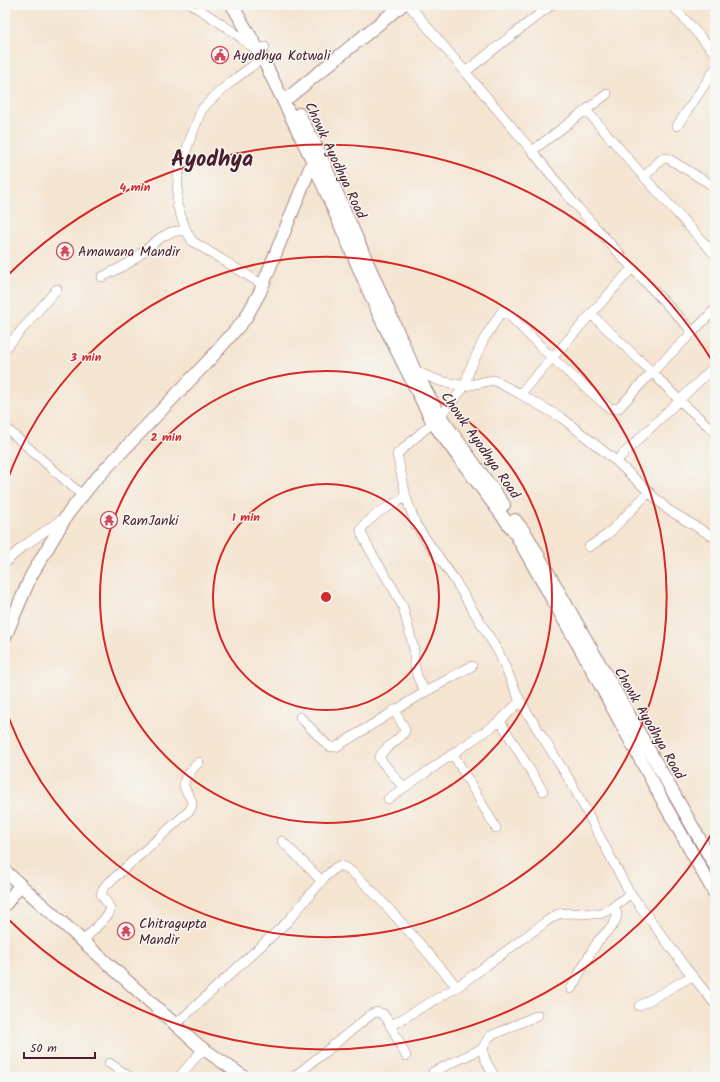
<svg xmlns="http://www.w3.org/2000/svg" width="720" height="1082" font-family="Kalam,sans-serif">
  <style>
    .lines { fill: none; stroke-linecap: round; stroke-linejoin: round }
    .minor-casing { stroke: #9f827e; stroke-width: 10 }
    .major-casing { stroke: #9f827e; stroke-width: 14 }
    .minor { stroke: #fff; stroke-width: 9 }
    .major { stroke: #fff; stroke-width: 12 }
    .ring { fill: none; stroke: #d62828; stroke-width: 2 }
    .labels { text-anchor: middle; stroke-width: 3; stroke-linejoin: round; paint-order: stroke }
    .poi-label { font-size: 14px; fill: #4a1f2b; stroke: #f6f6f2; text-anchor: start }
    .street-label { font-size: 14px; fill: #4a1f2b; stroke: #f6f6f2 }
    .town-label { font-size: 22px; font-weight: bold; fill: #4a1f2b; stroke: #f6f6f2 }
    .centre { fill: #d62828; stroke: #f6f6f2; stroke-width: 2 }
    .ring-label { font-size: 12px; text-anchor: middle; font-weight: bold; fill: #d62828; stroke: #f6f6f2; stroke-width: 3; stroke-linejoin: round; paint-order: stroke }
  </style>
  <rect width="100%" height="100%" fill="#f6f6f2"/>
  <filter id="ink" filterUnits="userSpaceOnUse"><feTurbulence type="fractalNoise" baseFrequency=".025" numOctaves="2"/><feDisplacementMap in="SourceGraphic" scale="8" xChannelSelector="R" yChannelSelector="G"/><feConvolveMatrix kernelMatrix="1 2 1 2 8 2 1 2 1" color-interpolation-filters="sRGB"/></filter>
  <filter id="wash" filterUnits="userSpaceOnUse"><feTurbulence type="fractalNoise" baseFrequency=".012" numOctaves="4" result="noise"/><feDisplacementMap in="SourceGraphic" scale="16" xChannelSelector="R" yChannelSelector="G"/><feGaussianBlur stdDeviation="0.9" result="paint"/><feColorMatrix in="noise" values="0 0 0 0 0 0 0 0 0 0 0 0 0 0 0 0 0 1.4 0 .05"/><feComposite in="paint" operator="in"/></filter>
  <g filter="url(#wash)">
    <rect width="100%" height="100%" fill="#f4e4d0"/>
  </g>
  <g filter="url(#ink)">
    <g class="lines">
      <g class="minor-casing">
        <path id="minor" d="M 192,5 C 207,14 222,24 236,34 C 244,40 251,47 259,51 L 265,47
          M 409,5 L 532,151
          M 672,5 L 715,53
          M 465,72 L 551,5
          M 607,94 L 532,151 L 573,202 L 632,268 L 693,332 L 715,309
          M 586,110 L 644,177
          M 677,126 L 715,69
          M 715,187 L 669,159 L 665,158 L 662,159 L 644,177 L 715,255
          M 102,277 L 129,263 L 160,238 L 171,232 L 186,230
          M 263,285 L 192,241 L 186,230 L 177,205 L 178,175 L 189,142 L 202,109 L 216,95 L 232,81 L 263,58
          M 591,314 L 652,372 L 693,332
          M 5,349 L 57,289
          M 415,371 L 440,381 L 465,386 L 493,380 L 520,394 L 562,418 L 616,461 L 667,509 L 715,538
          M 520,394 L 632,268
          M 5,427 L 83,496
          M 715,432 L 679,400 L 652,372 L 619,408 L 612,409 L 608,407 L 552,358 L 509,315 L 502,311 L 484,339 L 469,371 L 465,386 L 440,416 L 397,454 L 406,497 L 416,525 L 454,579 L 499,653 L 520,701 L 572,784 L 628,890 L 686,968 L 715,1004
          M 616,461 L 715,366
          M 406,497 L 379,512 L 364,525 L 361,530 L 362,535 L 371,552 L 394,590 L 403,607 L 414,650 L 414,662 L 417,676 L 425,692
          M 589,547 L 608,534 L 649,492
          M 5,563 L 21,548 L 65,517
          M 394,710 L 404,727 L 405,731 C 399,742 384,746 379,758 L 404,788
          M 300,717 L 327,745 L 331,747 L 336,747 L 425,692 L 472,666
          M 500,721 L 543,791
          M 453,754 L 496,828
          M 388,799 L 500,721 L 520,701
          M 282,841 L 322,881
          M 83,941 L 109,914 C 112,905 105,902 101,894 L 104,887 L 190,810 C 197,798 183,794 184,783 C 184,778 195,766 199,762
          M 571,989 L 587,959 L 598,941 L 614,924 L 617,916 L 615,905
          M 639,1006 L 692,976
          M 175,1025 L 287,922 L 324,878 L 335,868 L 340,865 C 353,870 361,881 371,890 C 401,921 429,954 457,987
          M 390,1026 L 457,987 L 547,921 L 558,914 L 567,913 L 600,914 L 609,910 L 631,893
          M 109,1063 L 130,1077
          M 433,1072 L 483,1048
          M 689,1076 L 689,1077
          M 179,1077 L 203,1049
          M 294,1077 L 373,1013 C 376,1012 380,1012 383,1014 C 388,1018 402,1048 406,1056
          M 495,1077 C 487,1062 476,1052 490,1036 L 538,1015"/>
      </g>
      <g class="major-casing">
        <path id="major" d="M 232,5 L 259,51 L 313,162 L 379,315 L 433,423 L 515,533 L 590,666 L 666,807 L 715,894
          M 289,97 L 402,5
          M 299,114 L 318,150 L 415,371 L 440,416 L 504,505
          M 515,520 L 526,534 L 715,866
          M 5,637 L 31,576 L 67,515 L 93,482 L 211,358 L 245,319 L 260,292 L 314,158
          M 5,871 L 198,1045 L 244,1077
          M 5,905 L 20,885"/>
      </g>
      <use href="#minor" class="minor"/>
      <use href="#major" class="major"/>
    </g>
  </g>
  <g class="ring">
    <circle cx="326" cy="597" r="113"/>
    <circle cx="326" cy="597" r="226"/>
    <path d="M6 484A340 340 0 1 1 6 710"/>
    <path d="M714 830A453 453 0 0 1 6 917M6 277A453 453 0 0 1 714 364"/>
  </g>
  <defs>
    <g id="civic-ring" transform="scale(0.9)"><circle r="9.5" fill="#f6f6f2" stroke="#d1495b" stroke-width="1.5"/><path d="M-.6-6.5H3V-4.5H.6V-3L4-1V1h2V6H-6V1h2V-1L-.6-3ZM-1.2 2.5V6h2.4V2.5Z" fill="#d1495b"/></g>
    <g id="temple-ring" transform="scale(0.9)"><circle r="9.5" fill="#f6f6f2" stroke="#d1495b" stroke-width="1.5"/><path d="M0-6L5-2H3V0L6.5 2.5H4V6H1.5V3h-3V6H-4V2.5H-6.5L-3 0V-2H-5Z" fill="#d1495b"/></g>
  </defs>
  <g fill-rule="evenodd">
    <use href="#civic-ring" x="220" y="55"/>
    <use href="#temple-ring" x="65" y="251"/>
    <use href="#temple-ring" x="109" y="520"/>
    <use href="#temple-ring" x="126" y="931"/>
  </g>
  <g class="labels">
    <g class="poi-label">
      <text x="233" y="60">Ayodhya Kotwali</text>
      <text x="78" y="256">Amawana Mandir</text>
      <text x="122" y="525">RamJanki</text>
      <text x="139" y="928">Chitragupta<tspan x="139" dy="16">Mandir</tspan></text>
    </g>
    <g class="street-label">
      <text transform="translate(336 160) rotate(65)" y="5">Chowk Ayodhya Road</text>
      <text transform="translate(481 445) rotate(55)" y="5">Chowk Ayodhya Road</text>
      <text transform="translate(650 723) rotate(60)" y="5">Chowk Ayodhya Road</text>
    </g>
    <g class="town-label">
      <text x="212" y="166">Ayodhya</text>
    </g>
  </g>
  <circle cx="326" cy="597" r="6" class="centre"/>
  <g class="ring-label">
    <text x="135" y="191">4 min</text>
    <text x="86" y="361">3 min</text>
    <text x="166" y="441">2 min</text>
    <text x="246" y="521">1 min</text>
  </g>
  <rect width="720" height="1082" fill="none" stroke="#f6f6f2" stroke-width="20"/>
  <path d="M24 1052v6h71v-6" fill="none" stroke="#4a1f2b" stroke-width="2"/>
  <text x="30" y="1052" font-size="12" fill="#4a1f2b" stroke="#f6f6f2" stroke-width="3" paint-order="stroke">50 m</text>
</svg>
